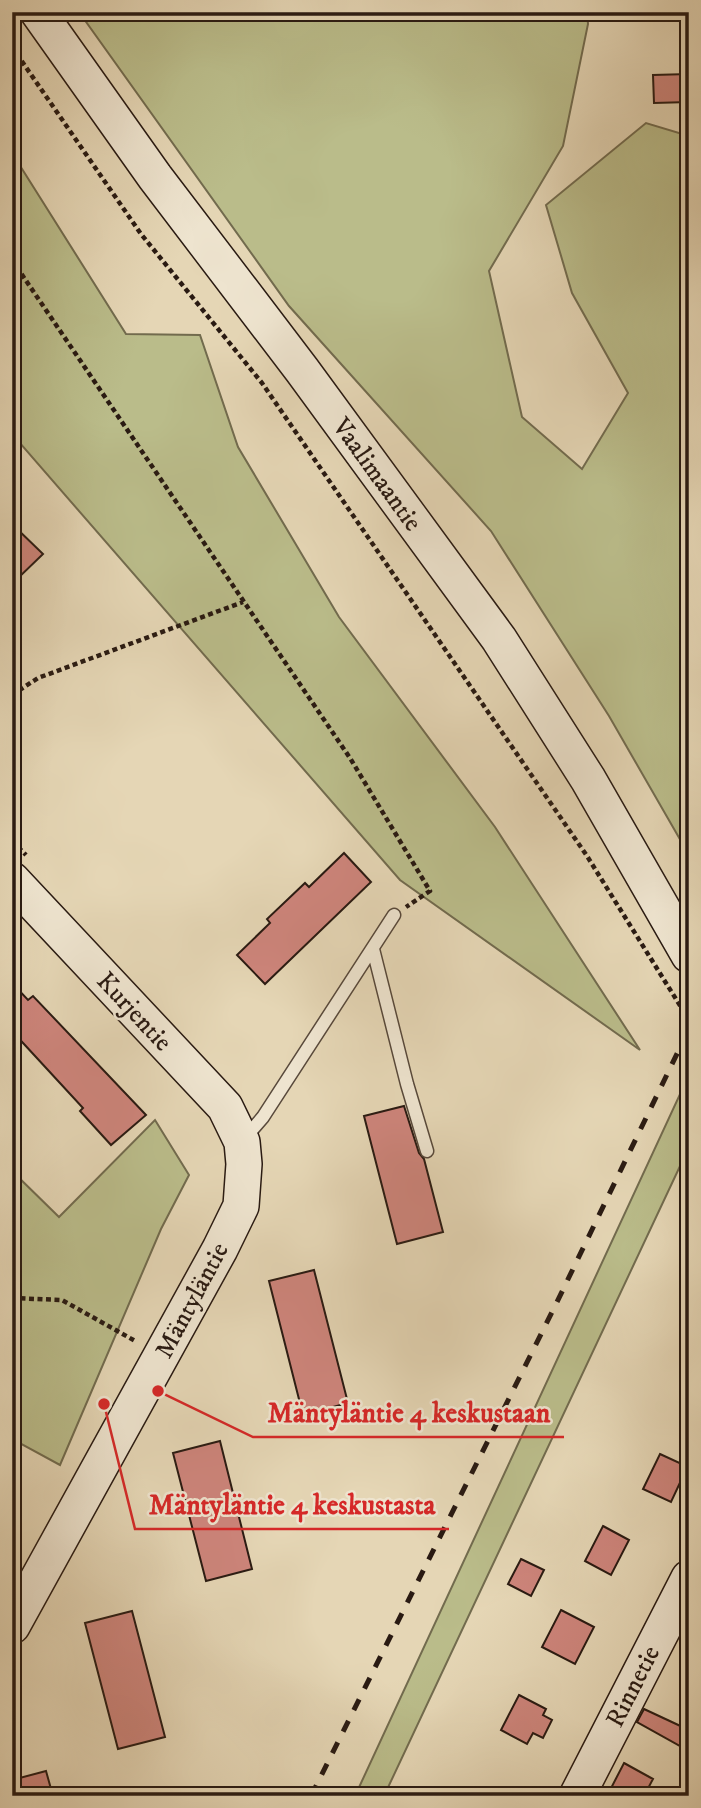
<svg xmlns="http://www.w3.org/2000/svg" width="701" height="1808" font-family="'IM FELL DW Pica',serif">
  <style>
    .green { fill: #babc8a; stroke: #726b4e; stroke-width: 2 }
    .building { fill: #ce857c; stroke: #291a12; stroke-width: 2 }
    .lines { fill: none; stroke-linecap: round; stroke-linejoin: round }
    .lane-casing { stroke: #58493b; stroke-width: 15 }
    .secondary-casing { stroke: #291a12; stroke-width: 38 }
    .path { stroke: #291a12; stroke-width: 4.5; stroke-dasharray: 5 3.5; stroke-linecap: butt }
    .lane { stroke: #eee4cf; stroke-width: 12 }
    .secondary { stroke: #eee4cf; stroke-width: 35 }
    .rail { stroke: #291a12; stroke-width: 5; stroke-dasharray: 12 12; stroke-linecap: butt }
    .labels { text-anchor: middle; stroke-width: 5; stroke-linejoin: round; paint-order: stroke }
    .street-label { font-size: 26px; fill: #291a12; stroke: #eee4cf }
    .leader { fill: none; stroke: #d62828; stroke-width: 2.5 }
    .callout-dot { fill: #d62828; stroke: #eee4cf; stroke-width: 2.5 }
    .callout-label { font-size: 28px; text-anchor: middle; font-weight: bold; fill: #d62828; stroke: #eee4cf; stroke-width: 5; stroke-linejoin: round; paint-order: stroke }
  </style>
  <rect width="100%" height="100%" fill="#e5d6b5"/>
  <filter id="stains"><feTurbulence type="fractalNoise" baseFrequency=".00286" numOctaves="4"/><feColorMatrix values="0 0 0 0 .2 0 0 0 0 .09 0 0 0 0 .02 0 0 0 .5 -.17"/></filter>
  <radialGradient id="worn" r=".72"><stop offset=".6" stop-color="#630" stop-opacity="0"/><stop offset="1" stop-color="#630" stop-opacity=".3"/></radialGradient>
  <path class="green" d="M 79,12 L 587,12 L 588,24 L 563,146 L 489,271 L 522,417 L 582,469 L 628,393 L 572,293 L 546,205 L 646,123 L 689,136 L 689,855 L 609,716 L 491,531 L 289,306 Z
    M 12,153 L 126,334 L 200,335 L 238,447 L 339,617 L 495,827 L 640,1050 L 400,880 L 12,434 Z
    M 681,1092 L 689,1101 L 689,1147 L 384,1796 L 355,1796 Z
    M 155,1120 L 189,1175 L 161,1229 L 60,1465 L 12,1439 L 12,1171 L 59,1217 Z"/>
  <path class="building" d="M 689,74 L 689,102 L 654,103 L 653,75 Z
    M 12,524 L 43,554 L 12,584 Z
    M 344,853 L 371,882 L 265,984 L 237,955 L 270,923 L 267,919 L 305,883 L 309,887 Z
    M 12,983 L 28,1000 L 33,996 L 146,1115 L 111,1145 L 80,1111 L 83,1108 L 12,1031 Z
    M 404,1106 L 419,1153 L 424,1159 L 443,1232 L 397,1244 L 364,1116 Z
    M 314,1270 L 348,1403 L 303,1415 L 269,1281 Z
    M 220,1441 L 252,1569 L 206,1581 L 173,1453 Z
    M 660,1454 L 684,1465 L 682,1471 L 685,1472 L 671,1502 L 643,1489 Z
    M 603,1526 L 629,1540 L 611,1575 L 585,1561 Z
    M 521,1559 L 544,1570 L 531,1596 L 508,1584 Z
    M 561,1610 L 594,1627 L 575,1664 L 542,1647 Z
    M 132,1611 L 165,1737 L 118,1749 L 85,1623 Z
    M 519,1695 L 546,1709 L 543,1715 L 552,1720 L 543,1738 L 533,1733 L 527,1744 L 501,1730 Z
    M 644,1709 L 689,1730 L 689,1751 L 637,1722 Z
    M 624,1763 L 653,1779 L 644,1796 L 607,1796 Z
    M 46,1771 L 53,1796 L 12,1796 L 12,1780 Z"/>
  <g class="lines">
    <g class="lane-casing">
      <path id="lane" d="M 373,949 L 407,1084 L 427,1151
        M 244,1139 L 263,1117 L 394,915"/>
    </g>
    <g class="secondary-casing">
      <path id="secondary" d="M 38,12 L 155,177 L 302,370 L 499,639 L 588,779 L 689,955
        M 12,880 L 225,1107 L 242,1142 L 244,1164 L 241,1206 L 220,1249 L 12,1626
        M 577,1796 L 689,1578"/>
    </g>
    <path class="path" d="M 12,47 L 141,234 L 262,383 L 587,856 L 689,1020
      M 12,260 L 350,758 L 430,891 L 406,907
      M 12,695 L 38,678 L 243,602
      M 12,841 L 26,855
      M 12,1298 L 62,1300 L 137,1342"/>
    <use href="#lane" class="lane"/>
    <use href="#secondary" class="secondary"/>
    <path class="rail" d="M 311,1796 L 557,1302 L 689,1029"/>
  </g>
  <g class="labels">
    <g class="street-label">
      <text transform="translate(378 474) rotate(54)" y="9">Vaalimaantie</text>
      <text transform="translate(135 1011) rotate(47)" y="9">Kurjentie</text>
      <text transform="translate(191 1300) rotate(-62)" y="9">Mäntyläntie</text>
      <text transform="translate(632 1686) rotate(-63)" y="9">Rinnetie</text>
    </g>
  </g>
  <path class="leader" d="M158 1391L253 1437H564M104 1404L135 1529H449"/>
  <g class="callout-dot">
    <circle cx="158" cy="1391" r="7"/>
    <circle cx="104" cy="1404" r="7"/>
  </g>
  <g class="callout-label">
    <text x="409" y="1422">Mäntyläntie 4 keskustaan</text>
    <text x="292" y="1514">Mäntyläntie 4 keskustasta</text>
  </g>
  <rect width="701" height="1808" fill="none" stroke="#e5d6b5" stroke-width="42"/>
  <rect x="14" y="14" width="673" height="1780" fill="none" stroke="#291a12" stroke-width="3.5"/>
  <rect x="21" y="21" width="659" height="1766" fill="none" stroke="#291a12" stroke-width="2"/>
  <rect width="100%" height="100%" filter="url(#stains)"/>
  <rect width="100%" height="100%" fill="url(#worn)"/>
</svg>
